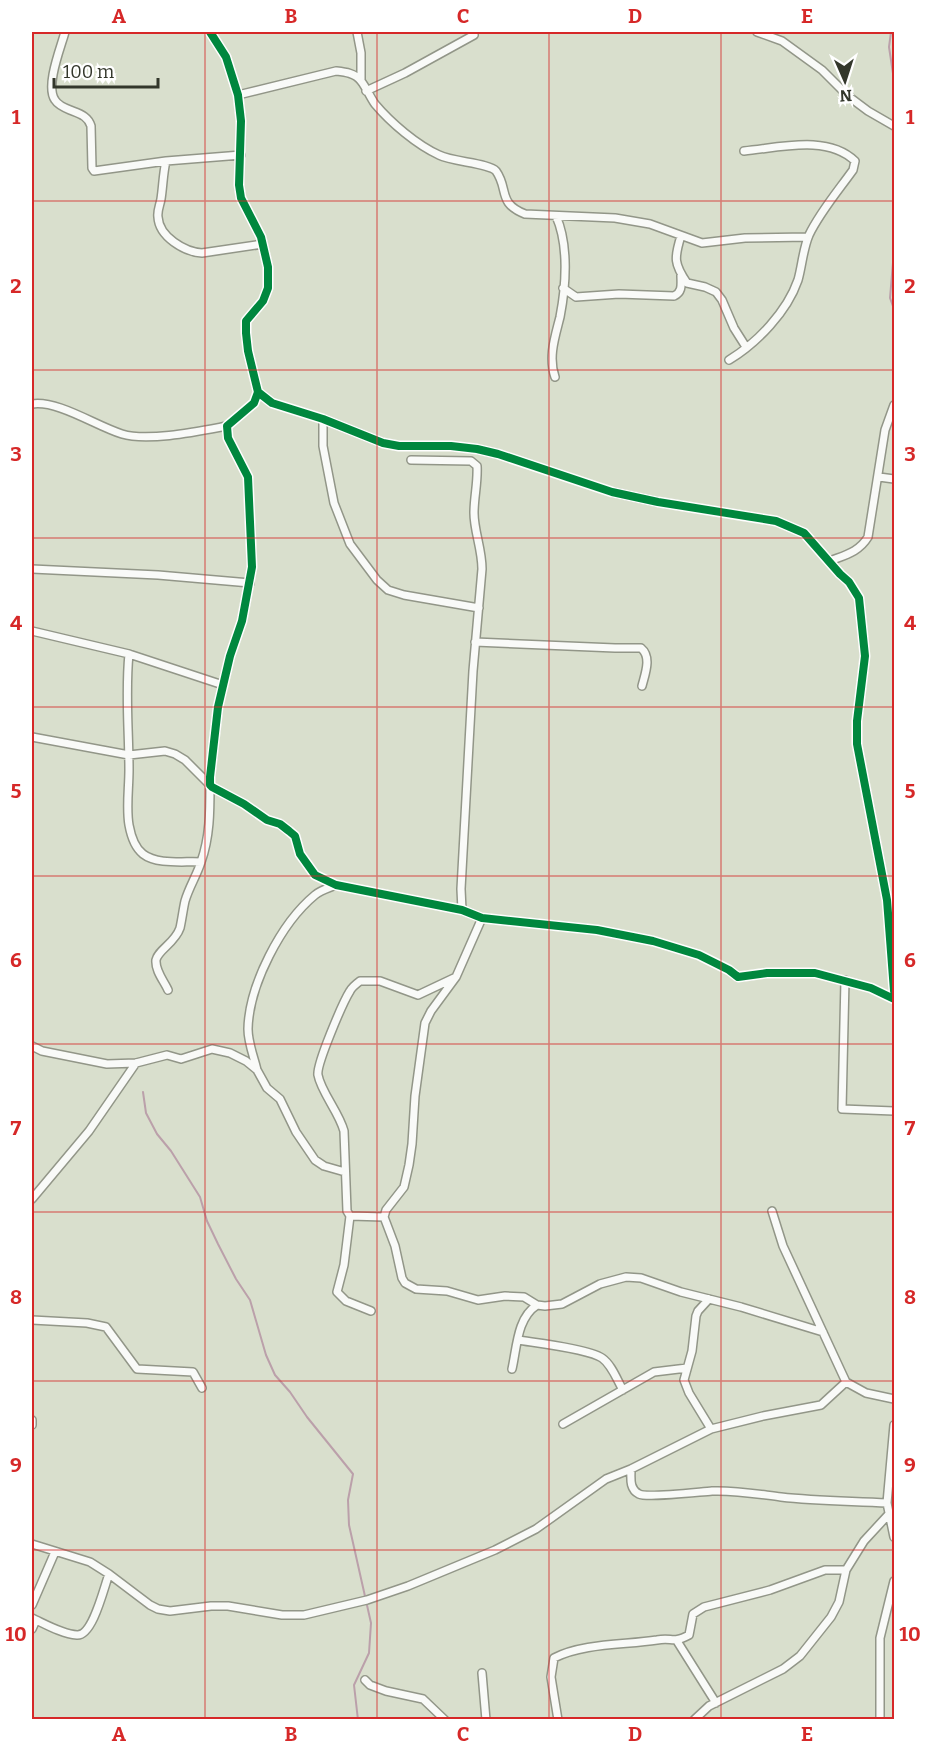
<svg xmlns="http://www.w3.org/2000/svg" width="926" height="1751" font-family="Bitter,serif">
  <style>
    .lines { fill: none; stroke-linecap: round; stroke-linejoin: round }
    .stream { stroke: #bba0aa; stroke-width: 2 }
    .minor-casing { stroke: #929688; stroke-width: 10 }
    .minor { stroke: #f9faf8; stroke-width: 7 }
    .cycleway-casing { stroke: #fff; stroke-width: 11 }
    .cycleway { stroke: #00873e; stroke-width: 8 }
    .grid { fill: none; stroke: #d62828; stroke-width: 1.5; stroke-opacity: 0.55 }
    .neatline { fill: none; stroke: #d62828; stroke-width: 2 }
    .grid-label { font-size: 20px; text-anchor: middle; font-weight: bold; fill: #d62828 }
  </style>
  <rect width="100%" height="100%" fill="#d9dfcd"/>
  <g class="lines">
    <path class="stream" d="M 891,32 L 889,47 L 894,80
      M 894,251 L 890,298 L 894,309
      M 143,1092 L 146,1113 L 157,1134 L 171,1151 L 200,1197 L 207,1221 L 218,1244 L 236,1279 L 250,1300 L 266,1355 L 275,1375 L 290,1392 L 307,1417 L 353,1474 L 348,1500 L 349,1525 L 371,1623 L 369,1653 L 354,1685 L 358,1720"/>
    <g class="minor-casing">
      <path id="minor" d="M 65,32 C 61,47 45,86 55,100 C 58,105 65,108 70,110 C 80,114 88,116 91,126 L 92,168 L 94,171 L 166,161 L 241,155
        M 210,32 L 226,57 L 238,95 L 241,121 L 239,185 L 241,198 L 261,237 L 268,267 L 268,288 L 263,301 L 246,321 L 246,333 L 248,351 L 258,392 L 272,403 L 323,419 L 383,443 L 399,446 L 451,446 L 477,449 L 498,454 L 612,492 L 658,502 L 776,521 L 804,533 L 840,574 L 849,582 L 859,598 L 865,656 L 857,721 L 857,744 L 887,900 L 894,991
        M 357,32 L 361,53 L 361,80
        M 757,32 L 782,41 L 822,70 L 848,96 L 868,111 L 894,126
        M 366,91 L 405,73 L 474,35
        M 238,95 L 336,71 C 345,72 355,73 361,81 C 366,87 370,97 375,104 C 391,123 417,145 439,155 C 453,162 489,163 496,171 C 509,189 497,203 525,214 L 615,218 L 650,224 L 702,243 L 745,238 L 808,237
        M 166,161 C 163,174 163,186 161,199 C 160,205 157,211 158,217 C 159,237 185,252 202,253 L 263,244
        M 681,236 C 674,258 674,264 687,283 L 705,287 L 716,292 L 722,300 L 734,328 L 746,347
        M 563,288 L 576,297 L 619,294 L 674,296 C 683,292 681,284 681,275
        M 729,360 C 757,343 787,312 798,280 C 802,266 803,249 809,235 C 820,212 838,191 853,170 L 855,161 C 827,134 778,148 744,151
        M 555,377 C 548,357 555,337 560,317 C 566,286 569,245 556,216
        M 258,392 L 254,403 L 227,426 L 228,438 L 248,477 L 252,567 L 242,621 L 230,656 L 218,707 L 210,777 L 210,785 L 212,787 L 244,804 L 267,820 L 280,824 L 289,831 L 295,836 L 300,854 L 315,875 L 336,885 L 462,910 L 482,918 L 597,930 L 653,941 L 699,955 L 729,970 L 738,977 L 767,973 L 815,973 L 871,988 L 894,999
        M 32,404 C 58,400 96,426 122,434 C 148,442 200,431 227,426
        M 323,419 L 323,446 L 334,503 L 350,544 L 377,580 L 388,590 L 404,595 L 479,608
        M 411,460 L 471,461 L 477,466 C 478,482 474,497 474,513 C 474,531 482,549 482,569 L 473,671 L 461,889 L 462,910
        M 879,477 L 894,479
        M 830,561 C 845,555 859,552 868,537 L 885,430 L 894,405
        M 32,569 L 158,575 L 250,583
        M 32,631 L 129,654 L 223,685
        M 475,642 L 615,648 L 641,648 C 652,657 645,674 642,686
        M 129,654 C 125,693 129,731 129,770 C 129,788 126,808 129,825 C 131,836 134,847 143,854 C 157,865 184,861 201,862
        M 32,737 L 129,755 L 165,751 L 175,754 L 185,760 L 210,785 C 210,811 210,837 201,862 C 197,875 189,887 185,901 C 183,910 182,919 180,928 C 175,943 158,950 156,960 C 155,971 164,981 168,990
        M 482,918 L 456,977 L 431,1011 L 425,1023 L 415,1096 L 412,1144 L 409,1165 L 404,1187 L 386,1210 L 384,1217 L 395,1246 L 402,1278 L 405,1283 L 416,1289 L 447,1291 L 478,1300 L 505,1296 L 524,1297 L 537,1305 L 545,1306 L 562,1304 L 600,1284 L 626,1277 L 641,1278 L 681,1292 L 741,1307 L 823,1332
        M 845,980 L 842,1109 L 894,1111
        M 32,1046 L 42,1051 L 107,1064 L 136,1063 L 167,1055 L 181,1059 L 212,1049 L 230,1053 L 246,1061 L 257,1070 L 267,1088 L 280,1099 L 296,1132 L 315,1160 L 324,1166 L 345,1172
        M 257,1070 C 254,1057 248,1043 248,1029 C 249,985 281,923 315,895 C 321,890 329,888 336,885
        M 32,1199 L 89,1131 L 136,1063
        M 772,1211 L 783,1246 L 846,1382
        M 350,1216 L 344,1265 L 337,1292 L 346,1301 L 371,1311
        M 384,1217 L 350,1216 L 347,1211 L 344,1131 C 339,1112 321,1092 318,1075 C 316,1065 343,1002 350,991 C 352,987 356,984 360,981 L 380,981 L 418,995 L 454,978
        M 709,1299 L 698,1311 L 696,1316 L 692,1351 L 684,1380 L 689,1393 L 711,1429
        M 32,1320 L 87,1323 L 106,1327 L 137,1369 L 193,1372 L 202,1388
        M 518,1340 C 536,1343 589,1349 602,1358 C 612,1365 617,1380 623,1390
        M 512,1369 C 517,1347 517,1318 537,1305
        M 32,1420 L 32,1425
        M 563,1424 L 654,1372 L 687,1368
        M 894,1425 L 887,1503 L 894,1537
        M 631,1469 C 631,1478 629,1489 639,1494 C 647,1498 698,1492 712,1491 C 735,1490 757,1494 781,1497 C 816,1501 851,1501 887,1503
        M 32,1544 L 90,1562 L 109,1574 L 150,1605 L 158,1609 L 170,1611 L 211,1606 L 228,1606 L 282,1615 L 304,1615 L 367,1600 L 408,1586 L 495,1550 L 536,1529 L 606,1479 L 631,1469 L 711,1429 L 763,1416 L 821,1405 L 846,1382 L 866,1393 L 894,1399
        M 32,1605 L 55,1552
        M 32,1618 C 45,1624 62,1634 77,1635 C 93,1636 104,1587 109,1574
        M 32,1629 L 36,1620
        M 677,1641 L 716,1703
        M 482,1673 L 486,1720
        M 365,1680 L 370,1685 L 386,1691 L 423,1699 L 445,1720
        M 558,1720 L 551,1677 L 554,1658 C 583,1643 625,1645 657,1640 C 673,1637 672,1644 689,1635 L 693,1614 L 704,1607 L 770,1590 L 825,1570 L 846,1570
        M 694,1720 L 709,1706 L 783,1669 L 800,1656 L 831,1617 L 839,1602 L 846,1570 L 864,1541 L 888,1515 L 894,1513
        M 880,1720 L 880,1638 L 894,1581"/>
    </g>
    <use href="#minor" class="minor"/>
    <g class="cycleway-casing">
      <path id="cycleway" d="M 210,32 L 226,57 L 238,95 L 241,121 L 239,185 L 241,198 L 261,237 L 268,267 L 268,288 L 263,301 L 246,321 L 246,333 L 248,351 L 258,392 L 272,403 L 323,419 L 383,443 L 399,446 L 451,446 L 477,449 L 498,454 L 612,492 L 658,502 L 776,521 L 804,533 L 840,574 L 849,582 L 859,598 L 865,656 L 857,721 L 857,744 L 887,900 L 894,991
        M 258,392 L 254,403 L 227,426 L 228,438 L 248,477 L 252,567 L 242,621 L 230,656 L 218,707 L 210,777 L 210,785 L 212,787 L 244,804 L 267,820 L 280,824 L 289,831 L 295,836 L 300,854 L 315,875 L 336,885 L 462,910 L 482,918 L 597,930 L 653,941 L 699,955 L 729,970 L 738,977 L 767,973 L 815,973 L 871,988 L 894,999"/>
    </g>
    <use href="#cycleway" class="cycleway"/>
  </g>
  <path class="grid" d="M 205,32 L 205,1720M 377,32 L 377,1720M 549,32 L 549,1720M 721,32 L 721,1720M 32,201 L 894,201M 32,370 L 894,370M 32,538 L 894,538M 32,707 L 894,707M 32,876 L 894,876M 32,1044 L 894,1044M 32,1212 L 894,1212M 32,1381 L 894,1381M 32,1550 L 894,1550"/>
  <rect width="926" height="1751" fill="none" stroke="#ffffff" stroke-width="66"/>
  <g transform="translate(845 81) rotate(177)" stroke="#ffffff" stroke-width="4.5" paint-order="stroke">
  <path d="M0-4.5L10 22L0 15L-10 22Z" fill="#33372b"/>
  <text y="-9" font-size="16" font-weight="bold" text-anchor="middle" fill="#33372b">N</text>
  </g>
  <path d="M54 78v9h104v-9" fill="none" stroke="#33372b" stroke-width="3"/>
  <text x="63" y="78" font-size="18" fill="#33372b" stroke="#ffffff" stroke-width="4.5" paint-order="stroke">100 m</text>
  <rect x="33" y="33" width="860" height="1685" class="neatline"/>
  <g class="grid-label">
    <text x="119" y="23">A</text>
    <text x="291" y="23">B</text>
    <text x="463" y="23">C</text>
    <text x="635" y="23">D</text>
    <text x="807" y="23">E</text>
    <text x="16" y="124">1</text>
    <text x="910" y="124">1</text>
    <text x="16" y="293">2</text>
    <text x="910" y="293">2</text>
    <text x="16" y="461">3</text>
    <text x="910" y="461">3</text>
    <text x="16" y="630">4</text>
    <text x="910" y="630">4</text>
    <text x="16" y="798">5</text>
    <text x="910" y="798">5</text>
    <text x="16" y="967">6</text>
    <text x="910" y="967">6</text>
    <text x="16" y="1135">7</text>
    <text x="910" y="1135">7</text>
    <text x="16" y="1304">8</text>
    <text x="910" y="1304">8</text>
    <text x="16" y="1472">9</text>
    <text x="910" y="1472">9</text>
    <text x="16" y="1641">10</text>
    <text x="910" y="1641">10</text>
    <text x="119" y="1741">A</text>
    <text x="291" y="1741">B</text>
    <text x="463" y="1741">C</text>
    <text x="635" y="1741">D</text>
    <text x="807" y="1741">E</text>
  </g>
</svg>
